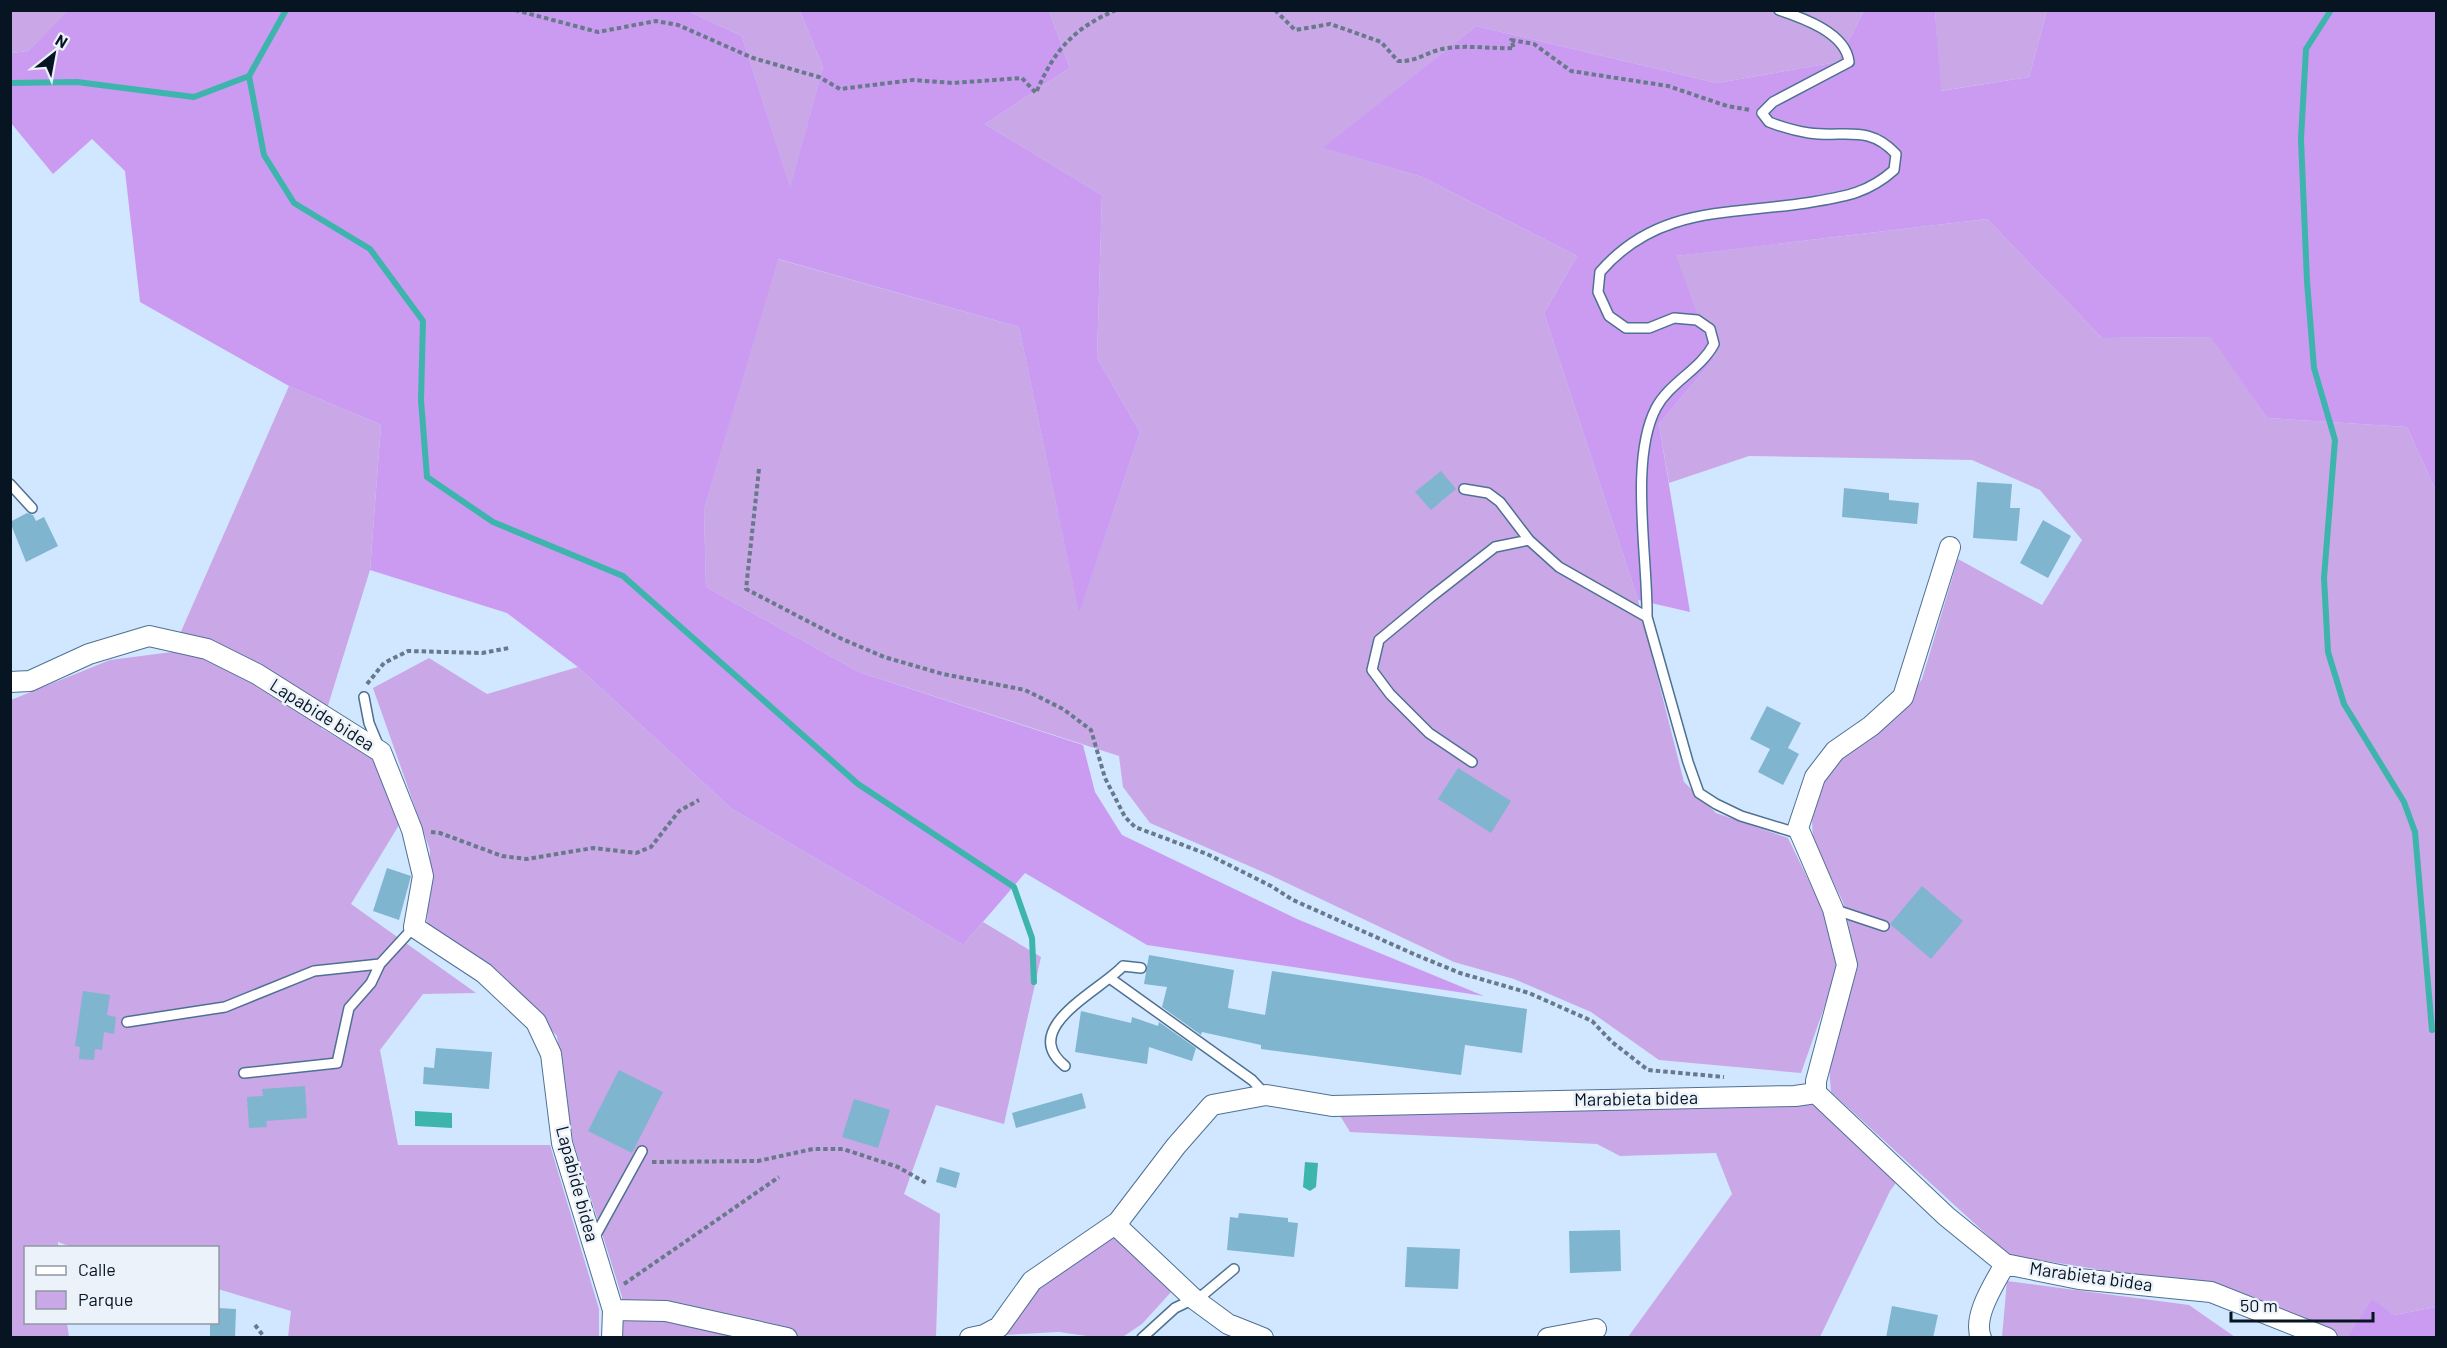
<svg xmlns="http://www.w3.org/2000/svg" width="2447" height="1348" font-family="Barlow,sans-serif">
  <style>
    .green { fill: #caa7e7 }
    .forest { fill: #cb9bf2 }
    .water { fill: #3db4ac }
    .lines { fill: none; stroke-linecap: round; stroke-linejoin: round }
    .stream { stroke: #3db4ac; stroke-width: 6 }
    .building { fill: #7fb5cf }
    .service-casing { stroke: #4e7193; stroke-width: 12 }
    .minor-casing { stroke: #4e7193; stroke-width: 22 }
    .path { stroke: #67798b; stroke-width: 4; stroke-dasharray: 4.5 3; stroke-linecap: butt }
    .service { stroke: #fff; stroke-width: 9 }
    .minor { stroke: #fff; stroke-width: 20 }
    .labels { text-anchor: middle; stroke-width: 5; stroke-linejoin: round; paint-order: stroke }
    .street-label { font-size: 18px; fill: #071422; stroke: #ebf2fa }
  </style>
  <rect width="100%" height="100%" fill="#d0e7ff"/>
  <path class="green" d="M 10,11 L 69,11 L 28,51 L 11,53 Z
    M 688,11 L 800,11 L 823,67 L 790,188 L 742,36 Z
    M 1049,11 L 1864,11 L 1837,62 L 1717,83 L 1476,26 L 1324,148 L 1422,177 L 1577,256 L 1544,313 L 1638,600 L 1684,782 L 1716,813 L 1788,838 L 1824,912 L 1837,971 L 1801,1073 L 1659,1060 L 1591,1012 L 1514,979 L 1454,962 L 1270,875 L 1150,823 L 1123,787 L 1119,756 L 859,672 L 706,587 L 704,510 L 777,259 L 1019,327 L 1079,613 L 1140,432 L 1097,358 L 1102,195 L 985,124 L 1070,68 Z
    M 1935,11 L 2047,11 L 2029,77 L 1940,91 Z
    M 1987,219 L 2102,338 L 2212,337 L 2267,418 L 2407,427 L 2436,491 L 2436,1307 L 2394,1315 L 2372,1300 L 2347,1337 L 2336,1337 L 2213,1288 L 2009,1255 L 1831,1092 L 1829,1066 L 1858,966 L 1843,902 L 1813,841 L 1812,819 L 1824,777 L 1851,749 L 1901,709 L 1922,679 L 1958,559 L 2042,605 L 2082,540 L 2040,490 L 1972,460 L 1749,456 L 1669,483 L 1659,424 L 1714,359 L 1675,256 Z
    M 289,386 L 381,425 L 370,570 L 321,728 L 375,760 L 399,825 L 351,904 L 476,993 L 423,994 L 380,1050 L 398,1145 L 550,1145 L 599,1309 L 599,1337 L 288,1337 L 291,1311 L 218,1289 L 218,1248 L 75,1248 L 58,1242 L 58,1247 L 26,1248 L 26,1322 L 67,1323 L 69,1337 L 11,1338 L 11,700 L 110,660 L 172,652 Z
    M 429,658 L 487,694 L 578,667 L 732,809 L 963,945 L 983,922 L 1041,957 L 1004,1124 L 936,1105 L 904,1194 L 940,1214 L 936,1337 L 622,1337 L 622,1297 L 573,1141 L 557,1036 L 486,964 L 427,924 L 430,850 L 373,688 Z
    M 1812,1103 L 1898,1180 L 1890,1191 L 1820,1337 L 1628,1337 L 1732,1194 L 1716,1153 L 1620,1156 L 1597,1144 L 1350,1132 L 1339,1114 Z
    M 1116,1235 L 1172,1291 L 1142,1324 L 1124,1336 L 1094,1337 L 1059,1332 L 1002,1335 L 1041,1284 Z
    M 2007,1281 L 2189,1305 L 2235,1337 L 2002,1337 Z"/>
  <path class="forest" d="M 69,10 L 688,11 L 742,36 L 790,187 L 823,67 L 800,11 L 1049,11 L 1070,68 L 985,124 L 1102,195 L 1097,358 L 1140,432 L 1079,614 L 1019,327 L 778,259 L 704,510 L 706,587 L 859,672 L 1083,745 L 1095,792 L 1122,835 L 1297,919 L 1484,996 L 1147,945 L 1025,873 L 963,945 L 732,809 L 578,667 L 507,613 L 370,570 L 381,425 L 289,386 L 140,302 L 125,171 L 92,139 L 53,174 L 11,123 L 11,53 L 28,51 Z
    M 1864,11 L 1935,11 L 1941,91 L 2029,77 L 2047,11 L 2436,11 L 2436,491 L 2407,427 L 2267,418 L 2211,337 L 2102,338 L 1987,219 L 1676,256 L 1714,359 L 1659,424 L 1690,612 L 1638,600 L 1544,313 L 1577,256 L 1422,177 L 1323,148 L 1476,26 L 1717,83 L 1837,62 Z
    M 2372,1299 L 2394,1315 L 2436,1307 L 2436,1337 L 2347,1337 Z"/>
  <path class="water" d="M 415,1111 L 452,1113 L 452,1128 L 415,1126 Z
    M 1305,1162 L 1318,1163 L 1316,1187 L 1310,1191 L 1303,1187 Z"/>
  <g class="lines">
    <path class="stream" d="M 2331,10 L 2306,49 L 2301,139 L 2307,281 L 2314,368 L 2335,440 L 2324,578 L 2328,652 L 2344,704 L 2404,802 L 2415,832 L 2432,1030
      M 249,76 L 264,155 L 294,203 L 370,249 L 423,321 L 421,400 L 427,477 L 493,522 L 623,576 L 858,784 L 1014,887 L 1032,938 L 1034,982
      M 10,83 L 77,82 L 194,97 L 249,76 L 286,10"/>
  </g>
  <path class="building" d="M 1441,471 L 1456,489 L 1431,510 L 1415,492 Z
    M 1977,482 L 2012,484 L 2010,508 L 2020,508 L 2017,541 L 1973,538 Z
    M 1844,488 L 1889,493 L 1889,500 L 1919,503 L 1917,524 L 1842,517 Z
    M 27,513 L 33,515 L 36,521 L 44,517 L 58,546 L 26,562 L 10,522 Z
    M 2043,520 L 2071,536 L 2048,578 L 2020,563 Z
    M 1767,706 L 1801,723 L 1788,748 L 1799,754 L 1783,785 L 1758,772 L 1770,749 L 1750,739 Z
    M 1458,768 L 1511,801 L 1491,833 L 1438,799 Z
    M 387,868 L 411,876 L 399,920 L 373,911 Z
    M 1922,886 L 1963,921 L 1931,959 L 1890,924 Z
    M 1149,955 L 1234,970 L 1228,1008 L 1265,1015 L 1272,971 L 1527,1009 L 1522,1053 L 1465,1045 L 1461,1075 L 1261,1049 L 1261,1045 L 1202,1032 L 1201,1035 L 1162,1007 L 1167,987 L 1144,984 Z
    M 83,991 L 110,995 L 107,1015 L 116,1017 L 114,1034 L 104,1032 L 102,1050 L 95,1049 L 94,1060 L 79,1059 L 80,1047 L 75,1046 Z
    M 1081,1011 L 1131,1023 L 1132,1017 L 1158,1026 L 1159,1022 L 1196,1048 L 1192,1061 L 1149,1047 L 1147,1064 L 1075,1052 Z
    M 436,1048 L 492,1052 L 489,1089 L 423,1084 L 424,1067 L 434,1068 Z
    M 619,1070 L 663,1092 L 632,1153 L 588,1131 Z
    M 305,1086 L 307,1118 L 266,1121 L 267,1127 L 249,1128 L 247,1097 L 263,1096 L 262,1089 Z
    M 1082,1093 L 1086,1108 L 1016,1128 L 1012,1113 Z
    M 854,1099 L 890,1110 L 878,1148 L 842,1137 Z
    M 940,1167 L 960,1173 L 956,1188 L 936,1182 Z
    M 1239,1213 L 1288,1218 L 1288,1222 L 1298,1223 L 1294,1257 L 1227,1250 L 1230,1217 L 1238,1218 Z
    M 1620,1230 L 1621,1271 L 1570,1273 L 1569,1231 Z
    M 1407,1247 L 1460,1249 L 1458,1289 L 1405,1287 Z
    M 1892,1306 L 1938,1315 L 1933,1338 L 1886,1338 Z
    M 218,1308 L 236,1309 L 235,1338 L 210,1338 L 210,1323 L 218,1323 Z"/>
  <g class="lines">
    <g class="service-casing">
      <path id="service" d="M 10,484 L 32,508
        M 1464,489 L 1488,493 L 1500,502 L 1529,540 L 1559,567 L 1647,617 L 1688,762 L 1699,793 L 1716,804 L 1741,816 L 1800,834
        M 1647,617 C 1648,558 1629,460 1656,408 C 1670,382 1700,370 1714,344 L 1710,329 L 1697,320 L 1674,318 L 1649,328 L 1626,328 L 1609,316 L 1598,292 L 1600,272 C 1657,206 1727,215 1806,203 C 1841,197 1866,195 1894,170 L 1896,154 C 1868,124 1845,138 1809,133 C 1796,131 1782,127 1769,122 L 1762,113 L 1773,102 L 1849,62 C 1846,33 1803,18 1779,10
        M 364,697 L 369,723 L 379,747
        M 1472,762 L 1429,733 L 1390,694 L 1372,670 L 1379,640 L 1431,597 L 1495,547 L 1529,540
        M 1833,909 L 1884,926
        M 1111,979 L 1252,1080 L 1266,1095
        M 127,1022 L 225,1007 L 314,971 L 380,964 L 414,927
        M 1065,1066 C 1018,1028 1100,991 1123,966 L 1141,968
        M 244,1073 L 337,1063 L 349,1008 L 371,983 L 380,964
        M 593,1240 L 642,1151
        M 1142,1338 L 1175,1308 L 1204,1294 L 1234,1269"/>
    </g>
    <g class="minor-casing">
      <path id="minor" d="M 10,682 L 30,681 L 89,654 L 149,636 L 207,649 L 257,674 L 381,752 L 412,830 L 423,876 L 414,927 L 484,973 L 536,1022 L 551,1054 L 562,1143 L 613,1310 L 612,1338
        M 1816,1093 L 1816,1081 L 1847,965 L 1833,909 L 1798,828 L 1815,777 L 1835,751 L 1871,726 L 1903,697 L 1950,547
        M 1118,1222 L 1121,1230 L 1194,1299 L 1228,1324 L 1263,1338
        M 613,1310 L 666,1311 L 787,1338
        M 970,1338 L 984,1335 L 999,1327 L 1032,1281 L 1118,1222 L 1176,1146 L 1212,1105 L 1266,1095 L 1332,1106 L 1795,1096 L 1816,1093 L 1946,1216 L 2005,1264 L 2079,1279 L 2211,1292 L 2327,1338
        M 1548,1338 L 1596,1329
        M 1981,1338 C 1972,1316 1995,1283 2005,1264"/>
    </g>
    <path class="path" d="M 515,10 L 598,32 L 656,21 L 678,25 L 753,58 L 819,77 L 840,89 L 913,80 L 953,83 L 1022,78 L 1036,93 C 1054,50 1074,28 1116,10
      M 1275,10 L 1295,30 L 1330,24 L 1381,42 L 1398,61 C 1418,62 1427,51 1447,48 C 1469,45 1492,49 1514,48 L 1511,40 L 1534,44 L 1571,71 L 1668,86 L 1727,106 L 1750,110
      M 759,469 L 746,589 L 840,638 L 884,657 L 943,674 L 1025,690 L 1063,709 L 1091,730 L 1105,778 L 1125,817 L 1135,827 L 1207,854 L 1271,886 L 1293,900 L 1416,955 L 1460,973 L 1529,993 L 1592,1021 L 1612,1042 L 1648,1070 L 1724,1077
      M 367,684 L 384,663 L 408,651 L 482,653 L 509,648
      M 431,832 L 440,833 L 502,856 L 527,859 L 593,848 L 636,853 L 651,847 L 679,811 L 699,800
      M 652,1162 L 758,1161 L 813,1149 L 843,1149 L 898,1167 L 926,1183
      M 624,1284 L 779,1177
      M 255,1325 L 265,1338"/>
    <use href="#service" class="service"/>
    <use href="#minor" class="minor"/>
  </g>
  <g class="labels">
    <g class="street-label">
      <text transform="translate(322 715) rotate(32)" y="6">Lapabide bidea</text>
      <text transform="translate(1636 1099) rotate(-1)" y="6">Marabieta bidea</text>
      <text transform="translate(577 1184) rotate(75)" y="6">Lapabide bidea</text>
      <text transform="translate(2091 1277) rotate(8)" y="6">Marabieta bidea</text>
    </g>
  </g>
  <rect width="2447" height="1348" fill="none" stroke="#071422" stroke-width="24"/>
  <rect x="24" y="1246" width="195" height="78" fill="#ebf2fa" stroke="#9099a4" stroke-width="1.5"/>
  <rect x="36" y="1266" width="30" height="9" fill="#ffffff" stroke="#9099a4" stroke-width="1.5"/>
  <text x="78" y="1276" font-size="18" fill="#071422">Calle</text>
  <rect x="36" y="1291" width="30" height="18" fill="#caa7e7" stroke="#9099a4" stroke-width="1.5"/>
  <text x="78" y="1306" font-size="18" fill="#071422">Parque</text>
  <g transform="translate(54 54) rotate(31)" stroke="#ebf2fa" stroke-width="4.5" paint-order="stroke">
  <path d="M0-4.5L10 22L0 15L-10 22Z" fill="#071422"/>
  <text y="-9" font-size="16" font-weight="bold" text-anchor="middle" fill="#071422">N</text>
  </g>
  <path d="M2231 1312v9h142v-9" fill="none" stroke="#071422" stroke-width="3"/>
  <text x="2240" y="1312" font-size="18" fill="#071422" stroke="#ebf2fa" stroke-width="4.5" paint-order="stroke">50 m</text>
</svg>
